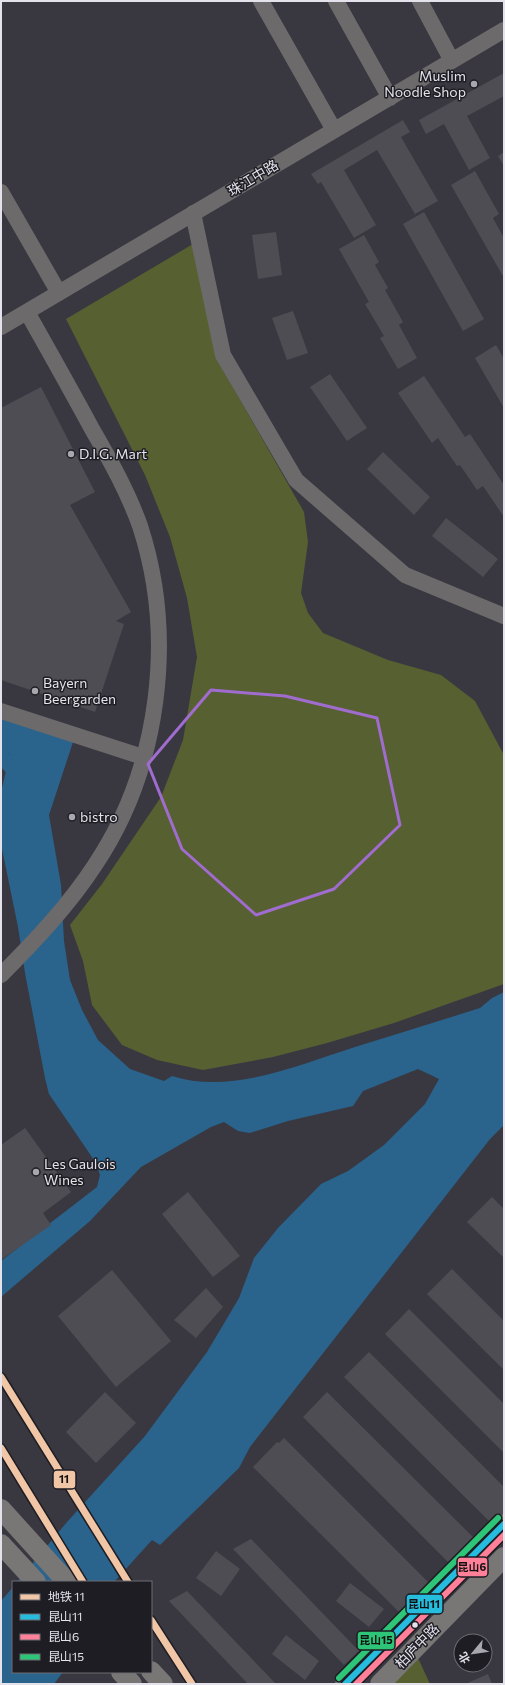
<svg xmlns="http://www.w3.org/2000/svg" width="505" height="1685" font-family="Commissioner,'Noto Sans SC',sans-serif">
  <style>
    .green { fill: #576030 }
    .water { fill: #2a638c }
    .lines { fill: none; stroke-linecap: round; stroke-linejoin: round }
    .canal { stroke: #2a638c; stroke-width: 15 }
    .building { fill: #4e4d53 }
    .minor { stroke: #6c6a6b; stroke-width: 16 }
    .major { stroke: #797676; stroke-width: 20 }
    .bus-1-casing { stroke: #1e1d23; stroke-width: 9 }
    .bus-2-casing { stroke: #1e1d23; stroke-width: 9 }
    .bus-3-casing { stroke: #1e1d23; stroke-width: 9 }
    .bus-1 { stroke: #26bcdd; stroke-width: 6 }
    .bus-2 { stroke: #ff8098; stroke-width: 6 }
    .bus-3 { stroke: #2dc577; stroke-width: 6 }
    .metro-1-casing { stroke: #1e1d23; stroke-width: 10 }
    .metro-1 { stroke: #f1c6a6; stroke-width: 7 }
    .marked { fill: none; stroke: #a06ccf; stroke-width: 3; stroke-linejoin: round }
    .poi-dot { fill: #a8a7b0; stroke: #1e1d23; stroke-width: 1.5 }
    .bus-dot { fill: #e4e3ec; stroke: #1e1d23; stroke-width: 1.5 }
    .labels { text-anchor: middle; stroke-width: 3; stroke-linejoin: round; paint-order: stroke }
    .poi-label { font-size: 14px; fill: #e4e3ec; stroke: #1e1d23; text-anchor: start }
    .street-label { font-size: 14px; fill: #e4e3ec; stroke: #1e1d23 }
    .line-badge { stroke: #1e1d23; stroke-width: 1.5 }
    .pale-badge-label { font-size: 11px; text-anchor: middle; font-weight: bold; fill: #111 }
  </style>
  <rect width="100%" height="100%" fill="#393840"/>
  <path class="green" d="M 193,244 L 219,363 L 304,512 L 308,542 L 301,593 L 308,613 L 323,633 L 388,660 L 441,675 L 475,701 L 504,755 L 504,984 L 394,1023 L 327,1043 L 273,1057 L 203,1070 L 157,1060 L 122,1045 L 92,1005 L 83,961 L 70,925 L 102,884 L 161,797 L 183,740 L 197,657 L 187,598 L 170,537 L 145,475 L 66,319 Z
    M 418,1658 L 430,1684 L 391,1684 Z"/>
  <path class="water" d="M 1,715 L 74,739 L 49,815 L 61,885 L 64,941 L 70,980 L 82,1010 L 98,1040 L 130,1069 L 164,1081 L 172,1076 C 231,1095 298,1065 355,1047 C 397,1034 439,1021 480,1008 L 492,998 L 504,992 L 504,1125 L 490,1139 L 250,1447 L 239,1468 L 160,1545 L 152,1540 L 114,1582 L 17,1582 L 67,1522 L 145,1436 L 207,1352 L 239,1298 L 254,1258 L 278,1228 L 321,1184 L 348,1171 L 384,1145 L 425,1104 L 439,1079 L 418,1069 L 363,1091 L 353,1106 L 288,1121 L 250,1133 L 238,1131 L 224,1122 L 211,1127 L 141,1167 L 90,1221 L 1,1297 L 1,1261 L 97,1187 L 100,1175 L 96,1163 L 49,1094 L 45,1078 L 25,973 L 18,927 L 1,844 L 1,792 L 10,754 L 1,751 Z
    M 13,1587 L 13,1672 L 63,1672 L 54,1684 L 1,1684 L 1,1601 Z"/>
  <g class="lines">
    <path class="canal" d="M 1,756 L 22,779"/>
  </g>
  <path class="building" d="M 504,73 L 504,96 L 467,116 L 490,158 L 469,170 L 444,124 L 426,134 L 419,120 Z
    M 403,120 L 410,132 L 401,137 L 438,201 L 415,214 L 377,150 L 344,170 L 376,225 L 354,238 L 321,182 L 318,184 L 311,174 Z
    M 504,152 L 504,166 L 498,156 Z
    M 475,171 L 499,214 L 493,218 L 504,238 L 504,278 L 451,185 Z
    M 424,212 L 484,319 L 463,331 L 403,224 Z
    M 276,232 L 282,275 L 258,279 L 252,235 Z
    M 364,235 L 379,262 L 375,265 L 388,288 L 385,290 L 403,322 L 399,325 L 417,358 L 398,369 L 380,338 L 384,336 L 365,304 L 369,302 L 339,249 Z
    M 293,311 L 308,353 L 287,360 L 272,318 Z
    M 496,345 L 504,359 L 504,408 L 475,358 Z
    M 330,374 L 367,428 L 347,441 L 310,387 Z
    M 424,376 L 465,437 L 470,434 L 504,485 L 504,517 L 483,486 L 477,490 L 460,465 L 457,466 L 438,438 L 432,443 L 398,393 Z
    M 41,387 L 95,492 L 70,505 L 131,612 L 116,621 L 124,624 L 95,712 L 1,680 L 1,408 Z
    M 383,452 L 430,497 L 414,515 L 367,469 Z
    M 446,518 L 498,559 L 483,577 L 432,536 Z
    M 25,1128 L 71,1192 L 43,1213 L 51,1225 L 1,1260 L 1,1145 Z
    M 188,1192 L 240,1256 L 213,1277 L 162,1214 Z
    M 492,1197 L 504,1209 L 504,1258 L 467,1222 Z
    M 452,1269 L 504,1321 L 504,1370 L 427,1294 Z
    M 112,1270 L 171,1341 L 116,1387 L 58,1316 Z
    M 206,1288 L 223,1307 L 196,1338 L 174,1320 Z
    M 409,1309 L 504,1404 L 504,1453 L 385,1334 Z
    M 369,1352 L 504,1487 L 504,1512 L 492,1524 L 344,1377 Z
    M 105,1392 L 136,1423 L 96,1463 L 66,1432 Z
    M 327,1392 L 475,1539 L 450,1564 L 303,1417 Z
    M 284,1438 L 432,1586 L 401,1614 L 253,1467 L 277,1442 L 279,1443 Z
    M 251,1539 L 359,1651 L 344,1665 L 233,1549 Z
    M 216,1551 L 240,1569 L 221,1596 L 196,1578 Z
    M 350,1583 L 384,1609 L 369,1627 L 336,1601 Z
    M 187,1591 L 276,1684 L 248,1684 L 169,1601 Z
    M 286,1635 L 319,1661 L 305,1680 L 272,1654 Z
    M 488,1674 L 492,1684 L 465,1684 Z"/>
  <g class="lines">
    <path class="minor" d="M 261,1 L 334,130
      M 336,1 L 390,98
      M 420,1 L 452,61
      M 1,192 L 59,293
      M 193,213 L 223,355 L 296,480 L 405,575 L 504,616
      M 1,327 L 504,30
      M 1,711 L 143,757
      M 1,975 C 35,941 69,905 95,865 C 160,768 176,636 140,526 C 128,492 110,460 92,429 C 71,390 49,351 27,312"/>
    <path class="major" d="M 1,1509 L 67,1582
      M 1,1544 L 36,1582
      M 151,1671 L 163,1684
      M 121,1672 L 132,1684
      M 345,1684 L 504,1524
      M 380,1684 L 504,1557"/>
    <g class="bus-1-casing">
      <path id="bus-1" d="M 345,1684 L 504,1524"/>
    </g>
    <g class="bus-2-casing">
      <path id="bus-2" d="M 356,1684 L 504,1535"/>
    </g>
    <g class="bus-3-casing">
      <path id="bus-3" d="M 339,1678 L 498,1518"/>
    </g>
    <use href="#bus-1" class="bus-1"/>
    <use href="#bus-2" class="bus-2"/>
    <use href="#bus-3" class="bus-3"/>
    <g class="metro-1-casing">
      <path id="metro-1" d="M 1,1377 L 128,1582
        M 1,1448 L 83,1582
        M 151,1620 L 192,1684"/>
    </g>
    <use href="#metro-1" class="metro-1"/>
  </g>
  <path class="marked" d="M 211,690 L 285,696 L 377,718 L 400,825 L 334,889 L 256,915 L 182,849 L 148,764 Z"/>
  <g class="poi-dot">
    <circle cx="474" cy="84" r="4"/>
    <circle cx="71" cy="454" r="4"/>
    <circle cx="35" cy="691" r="4"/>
    <circle cx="72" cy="817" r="4"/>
    <circle cx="36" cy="1172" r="4"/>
  </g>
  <circle class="bus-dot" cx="415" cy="1625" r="3.5"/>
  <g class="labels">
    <g class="poi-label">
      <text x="466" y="81" text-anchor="end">Muslim<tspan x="466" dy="16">Noodle Shop</tspan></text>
      <text x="79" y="459">D.I.G. Mart</text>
      <text x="43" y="688">Bayern<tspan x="43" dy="16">Beergarden</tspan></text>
      <text x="80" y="822">bistro</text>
      <text x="44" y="1169">Les Gaulois<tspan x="44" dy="16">Wines</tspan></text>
    </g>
    <g class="street-label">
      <text transform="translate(253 178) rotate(-31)" y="5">珠江中路</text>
      <text transform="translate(417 1646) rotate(-46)" y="5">柏庐中路</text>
    </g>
  </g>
  <g class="line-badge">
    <rect x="53" y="1470" width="23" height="19" rx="4" fill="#f1c6a6"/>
    <rect x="457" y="1557" width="31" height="20" rx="4" fill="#ff8098"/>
    <rect x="406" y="1594" width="37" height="20" rx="4" fill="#26bcdd"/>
    <rect x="357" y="1631" width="38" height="19" rx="4" fill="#2dc577"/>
  </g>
  <g class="pale-badge-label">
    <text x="64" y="1483">11</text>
    <text x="472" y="1571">昆山6</text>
    <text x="424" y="1608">昆山11</text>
    <text x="376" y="1644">昆山15</text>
  </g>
  <rect width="505" height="1685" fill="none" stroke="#e4e3ec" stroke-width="4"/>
  <rect x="12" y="1581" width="140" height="92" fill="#1e1d23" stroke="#6d6c73"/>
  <rect x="20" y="1594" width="20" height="6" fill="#f1c6a6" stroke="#6d6c73"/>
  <text x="48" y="1601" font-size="12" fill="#e4e3ec">地铁 11</text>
  <rect x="20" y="1614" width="20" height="6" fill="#26bcdd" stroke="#6d6c73"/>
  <text x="48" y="1621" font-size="12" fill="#e4e3ec">昆山11</text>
  <rect x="20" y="1634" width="20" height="6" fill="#ff8098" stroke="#6d6c73"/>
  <text x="48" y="1641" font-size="12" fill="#e4e3ec">昆山6</text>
  <rect x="20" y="1654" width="20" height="6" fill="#2dc577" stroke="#6d6c73"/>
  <text x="48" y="1661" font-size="12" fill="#e4e3ec">昆山15</text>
  <g transform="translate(473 1653) rotate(241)"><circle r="19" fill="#1e1d23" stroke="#6d6c73"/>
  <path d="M0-3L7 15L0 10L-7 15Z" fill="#a8a7b0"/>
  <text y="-6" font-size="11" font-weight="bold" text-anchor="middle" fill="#e4e3ec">北</text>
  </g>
</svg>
